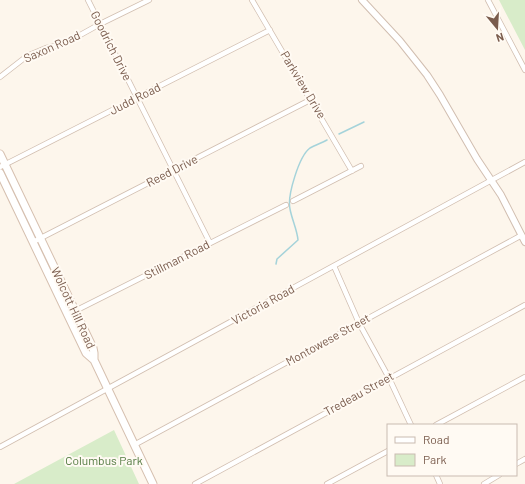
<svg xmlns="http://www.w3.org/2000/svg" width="525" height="484" font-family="Barlow,sans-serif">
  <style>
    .green { fill: #d8ecc9 }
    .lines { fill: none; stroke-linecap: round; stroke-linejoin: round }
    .stream { stroke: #a5d3da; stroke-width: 1.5 }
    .minor-casing { stroke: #d1beb0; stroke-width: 6 }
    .tertiary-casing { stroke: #d1beb0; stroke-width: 8 }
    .secondary-casing { stroke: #d6c0b0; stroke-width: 9 }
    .minor { stroke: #fff; stroke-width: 4.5 }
    .tertiary { stroke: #fff; stroke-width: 6 }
    .secondary { stroke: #fff; stroke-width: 7 }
    .labels { text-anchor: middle; stroke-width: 4; stroke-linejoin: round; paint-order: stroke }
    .street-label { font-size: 12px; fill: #7a5c4d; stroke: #fffaf3 }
    .park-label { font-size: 12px; fill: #537a41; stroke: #fffaf3 }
  </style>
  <rect width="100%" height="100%" fill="#fdf6ec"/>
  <path class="green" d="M 499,0 L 525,0 L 525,50 Z
    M 114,430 L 139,484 L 14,484 Z"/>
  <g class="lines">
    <path class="stream" d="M 339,134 L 364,122
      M 276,264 L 277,259 L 298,240 C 297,229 292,220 290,209 C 287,196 299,156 310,148 C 315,145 322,143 327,140"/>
    <g class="minor-casing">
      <path id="minor" d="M 88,0 L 210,243
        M 252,0 L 352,171
        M 488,0 L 525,70
        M 0,77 L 27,56 L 46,48 L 64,44 L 100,24 L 149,0
        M 0,167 L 270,30
        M 293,201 L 361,166
        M 33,242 L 312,99
        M 334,266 L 359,323 L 389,378 L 411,425
        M 67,315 L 286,205
        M 436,425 L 525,377
        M 134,445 L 522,235
        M 0,447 L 525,162
        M 516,464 L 525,459
        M 436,475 L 440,484
        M 195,484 L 525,305
        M 327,484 L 388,451
        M 484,484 L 499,475"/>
    </g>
    <g class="tertiary-casing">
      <path id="tertiary" d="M 362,0 L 400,41 L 427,75 L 440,95 L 477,159 L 501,195 L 525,242"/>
    </g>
    <g class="secondary-casing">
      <path id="secondary" d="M 0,154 L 93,348 L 94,353 L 94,360
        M 0,173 L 86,353 L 94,360
        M 94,360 L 153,484"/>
    </g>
    <use href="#minor" class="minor"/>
    <use href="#tertiary" class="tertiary"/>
    <use href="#secondary" class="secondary"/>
  </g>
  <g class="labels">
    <g class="street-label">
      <text transform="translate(111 46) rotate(63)" y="4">Goodrich Drive</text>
      <text transform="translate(52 47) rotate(-24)" y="4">Saxon Road</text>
      <text transform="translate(303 85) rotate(59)" y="4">Parkview Drive</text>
      <text transform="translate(135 99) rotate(-27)" y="4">Judd Road</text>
      <text transform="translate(172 171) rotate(-27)" y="4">Reed Drive</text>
      <text transform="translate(177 260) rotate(-27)" y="4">Stillman Road</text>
      <text transform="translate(263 305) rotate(-29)" y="4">Victoria Road</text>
      <text transform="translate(73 308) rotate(65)" y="4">Wolcott Hill Road</text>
      <text transform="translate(328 340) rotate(-29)" y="4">Montowese Street</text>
      <text transform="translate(359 394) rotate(-29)" y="4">Tredeau Street</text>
    </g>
    <g class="park-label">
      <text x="104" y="465">Columbus Park</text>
    </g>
  </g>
  <rect x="387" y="424" width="130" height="52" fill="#fffaf3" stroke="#cabbb1"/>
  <rect x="395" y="437" width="20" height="6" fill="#ffffff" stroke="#cabbb1"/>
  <text x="423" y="444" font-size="12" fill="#7a5c4d">Road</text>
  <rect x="395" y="454" width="20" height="12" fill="#d8ecc9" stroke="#cabbb1"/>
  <text x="423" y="464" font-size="12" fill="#7a5c4d">Park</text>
  <g transform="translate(497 28) rotate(162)" stroke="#fffaf3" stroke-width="3" paint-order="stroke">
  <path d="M0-3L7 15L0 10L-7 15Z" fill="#7a5c4d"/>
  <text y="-6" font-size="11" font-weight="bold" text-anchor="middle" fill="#7a5c4d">N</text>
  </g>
</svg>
